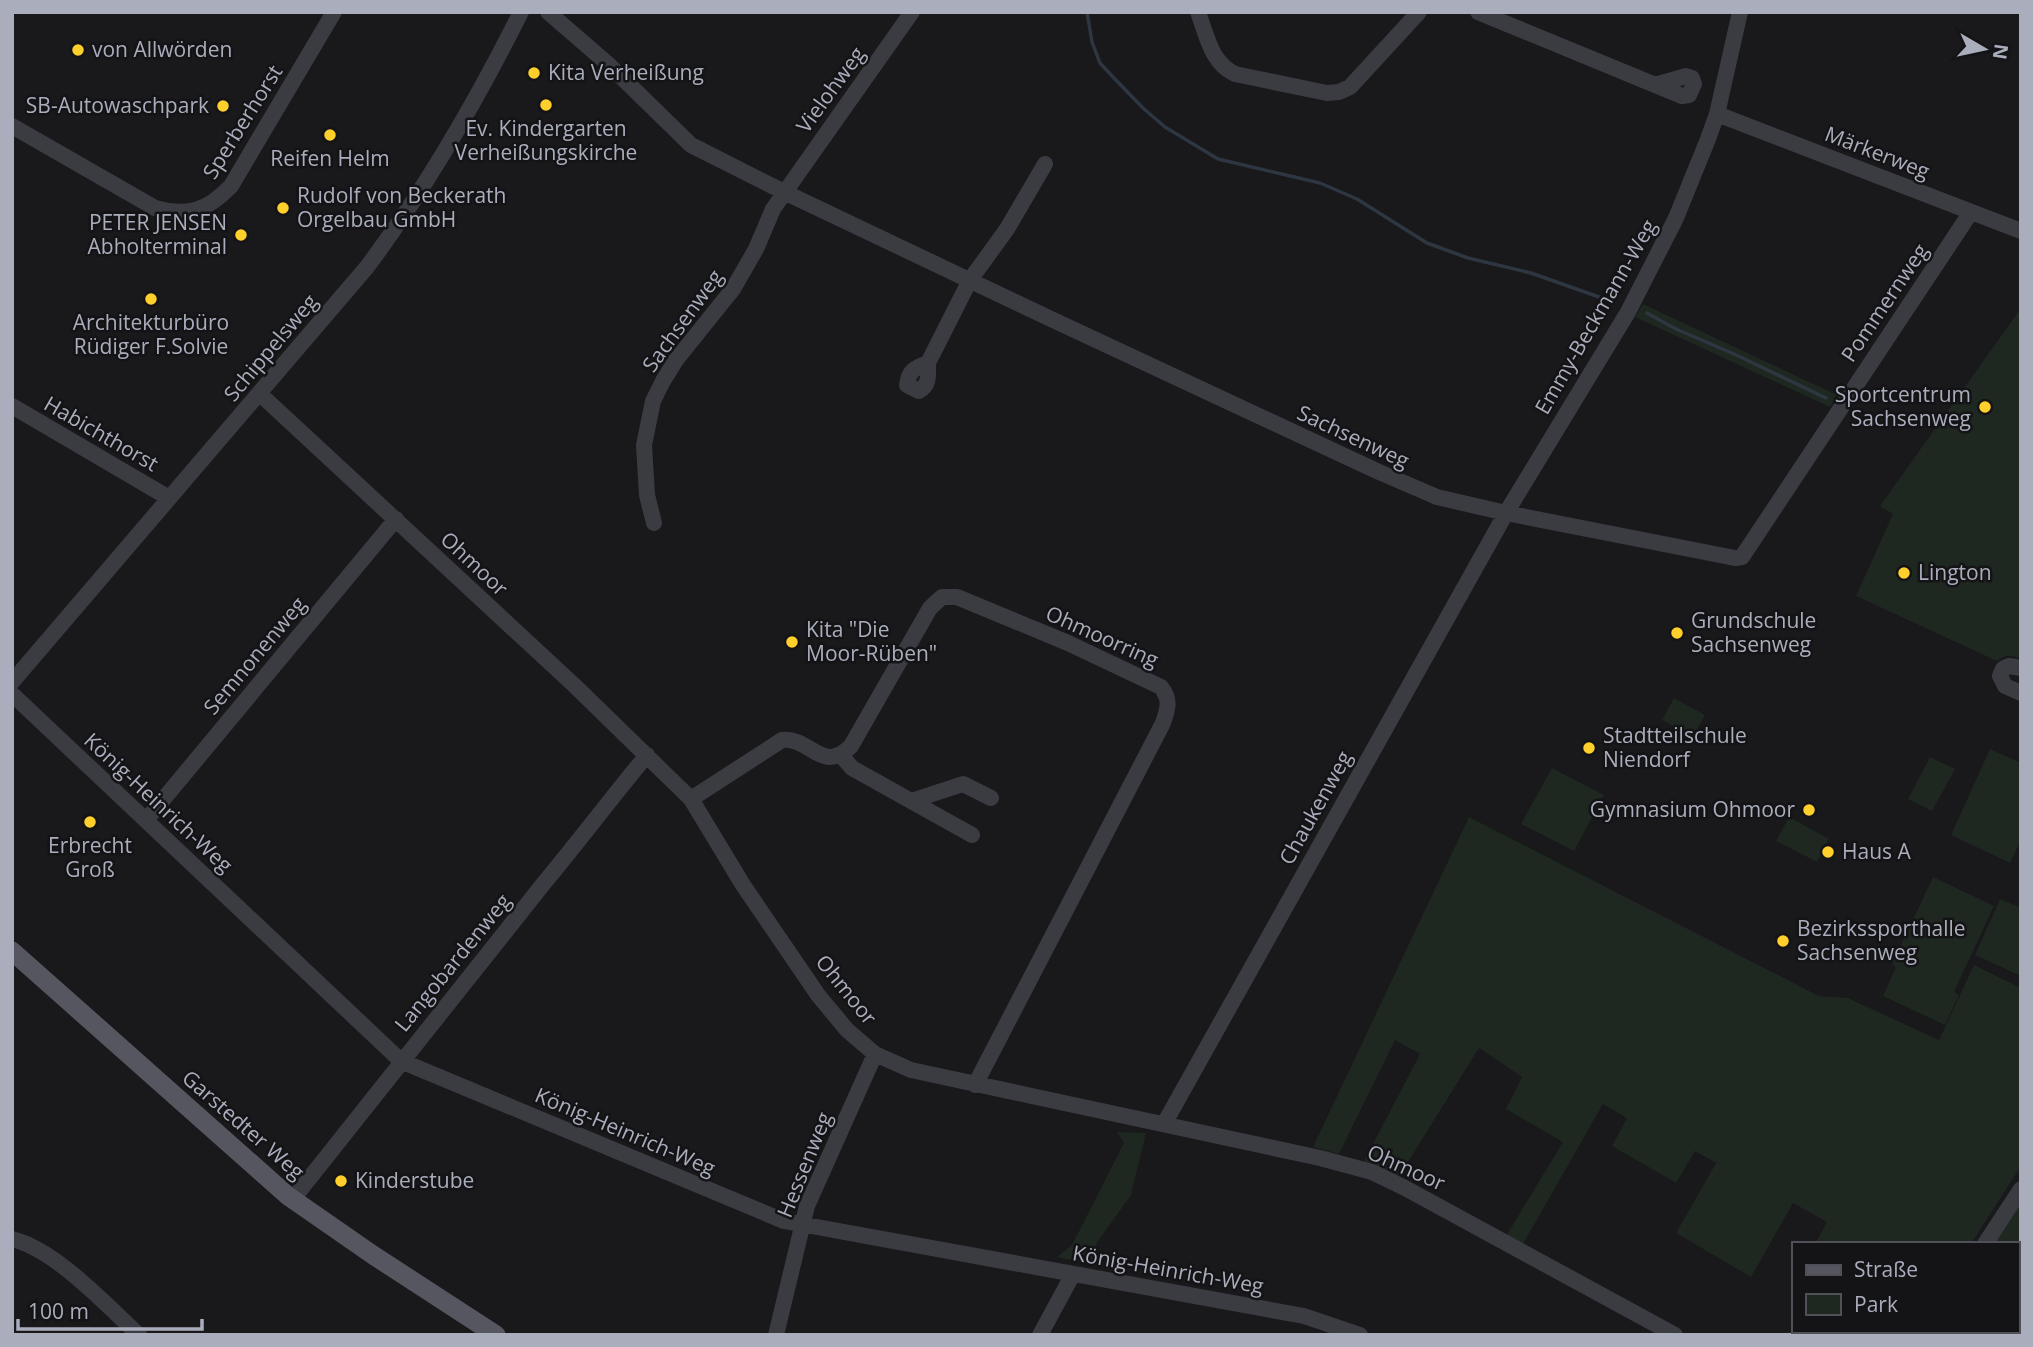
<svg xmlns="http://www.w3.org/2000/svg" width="2033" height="1347" font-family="'Open Sans',sans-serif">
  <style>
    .green { fill: #1e2720 }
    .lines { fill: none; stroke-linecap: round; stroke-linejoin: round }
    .stream { stroke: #2d3641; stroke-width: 3.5 }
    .minor { stroke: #3b3b42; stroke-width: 16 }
    .major { stroke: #555660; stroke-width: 19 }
    .poi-dot { fill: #ffd02c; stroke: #141316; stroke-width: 2.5 }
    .labels { text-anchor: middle; stroke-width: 5; stroke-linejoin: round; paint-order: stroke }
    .poi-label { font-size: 21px; fill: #aaadbc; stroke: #141316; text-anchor: start }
    .street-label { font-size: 21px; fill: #aaadbc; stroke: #141316 }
  </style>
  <rect width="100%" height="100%" fill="#19181b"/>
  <path class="green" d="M 1643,304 L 1837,395 L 1830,407 L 1635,317 Z
    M 2021,308 L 2021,659 C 2011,655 2006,654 1997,661 L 1856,596 L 1893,514 L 1880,506 Z
    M 1674,698 L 1705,715 L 1693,737 L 1662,720 Z
    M 1990,749 L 2021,763 L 2021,840 L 2010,863 L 1951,835 Z
    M 1930,757 L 1955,769 L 1932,811 L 1908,799 Z
    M 1552,768 L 1604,795 L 1574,851 L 1521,824 Z
    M 1469,817 L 1819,996 L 1848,998 L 1939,1040 L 1974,965 L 2021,988 L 2021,1166 L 1971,1244 L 1815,1244 L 1827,1222 L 1793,1203 L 1751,1277 L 1676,1233 L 1716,1163 L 1695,1151 L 1676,1183 L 1612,1146 L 1627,1118 L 1603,1104 L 1523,1244 L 1506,1236 L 1563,1142 L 1506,1109 L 1522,1077 L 1479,1048 L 1398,1178 L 1363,1163 L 1420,1054 L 1395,1040 L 1339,1154 L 1313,1147 Z
    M 1789,817 L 1829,839 L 1817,862 L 1776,841 Z
    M 1933,877 L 1994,906 L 1954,992 L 1959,995 L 1945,1025 L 1883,996 L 1896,967 L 1892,964 Z
    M 2000,899 L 2021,908 L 2021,976 L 1975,955 Z
    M 1117,1132 L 1146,1133 L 1131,1195 L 1096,1244 L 1103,1267 L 1057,1257 L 1072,1245 L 1124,1143 Z
    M 2021,1199 L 2021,1239 L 2014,1244 L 1991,1244 Z"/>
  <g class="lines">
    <path class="stream" d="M 1087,12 L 1092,42 L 1100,63 L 1113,77 L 1143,108 L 1165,127 L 1218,159 L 1320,183 L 1357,199 L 1427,243 L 1468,258 L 1531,273 L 1602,298
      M 1647,313 L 1676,329 L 1734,354 L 1826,398"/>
    <path class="minor" d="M 548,12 L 608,64 L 691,145 L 784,192 L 1051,319 L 1379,472 L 1437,497 L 1506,513 L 1735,558 L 1742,557 L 1971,212
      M 1198,12 C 1207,36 1211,63 1235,74 L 1327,93 L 1339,92 L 1350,87 L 1419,12
      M 1478,12 L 1682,96 L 1689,95 L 1694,84 L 1692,78 L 1686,76 L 1655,85
      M 1717,114 L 2021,231
      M 12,126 L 155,208 C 188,217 207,211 231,186 L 334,12
      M 928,363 C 928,375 930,385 919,391 L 907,385 C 909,370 915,368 928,363 L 970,280 L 1007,229 L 1045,164
      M 260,394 L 575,686 L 691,799 L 743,885 L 818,995 L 847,1030 L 875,1054 L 911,1070 L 1320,1158 L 1372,1172 L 1405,1188 L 1675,1335
      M 12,406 L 169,498
      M 654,523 L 647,495 L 644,445 L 653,401 L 663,381 L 676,360 L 733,289 L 756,249 L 773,209 L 912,12
      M 2021,668 L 2009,666 L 2003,669 L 2000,676 L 2005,686 L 2021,693
      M 12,682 L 367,267 C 427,187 476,102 521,12
      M 12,694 L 401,1061 L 784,1221 L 1304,1316 L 1360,1335
      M 841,755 L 852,768 L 972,835
      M 691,799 L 782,740 C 811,737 822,775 851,746 L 930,608 L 942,597 L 957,597 L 1068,643 L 1161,687 C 1171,700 1168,708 1163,723 L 975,1085
      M 911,801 L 963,784 L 991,798
      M 147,819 L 396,519
      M 1164,1124 L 1506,513 L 1628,312 L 1676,218 L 1708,139 L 1717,114 L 1740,12
      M 293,1199 C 376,1093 460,988 544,883 C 579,841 612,797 647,755
      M 12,1239 C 56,1250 105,1304 139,1335
      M 1985,1244 L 2021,1189
      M 776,1335 L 807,1206 L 875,1054
      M 1040,1335 L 1073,1274
      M 1927,1335 L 1930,1331"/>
    <path class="major" d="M 12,951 L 288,1196 L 373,1255 L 496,1335"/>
  </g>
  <g class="poi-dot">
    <circle cx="78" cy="50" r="7"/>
    <circle cx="534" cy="73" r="7"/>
    <circle cx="546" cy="105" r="7"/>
    <circle cx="223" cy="106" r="7"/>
    <circle cx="330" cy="135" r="7"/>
    <circle cx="283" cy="208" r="7"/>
    <circle cx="241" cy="235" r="7"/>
    <circle cx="151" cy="299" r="7"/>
    <circle cx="1985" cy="407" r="7"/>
    <circle cx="1904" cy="573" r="7"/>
    <circle cx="1677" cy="633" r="7"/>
    <circle cx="792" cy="642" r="7"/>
    <circle cx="1589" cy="748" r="7"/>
    <circle cx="1809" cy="810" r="7"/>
    <circle cx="90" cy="822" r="7"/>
    <circle cx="1828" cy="852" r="7"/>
    <circle cx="1783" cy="941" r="7"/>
    <circle cx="341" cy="1181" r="7"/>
  </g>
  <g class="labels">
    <g class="poi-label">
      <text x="92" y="57">von Allwörden</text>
      <text x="548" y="80">Kita Verheißung</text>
      <text x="209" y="113" text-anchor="end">SB-Autowaschpark</text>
      <text x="546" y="136" text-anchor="middle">Ev. Kindergarten<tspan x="546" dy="24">Verheißungskirche</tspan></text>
      <text x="330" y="166" text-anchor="middle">Reifen Helm</text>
      <text x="297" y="203">Rudolf von Beckerath<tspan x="297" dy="24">Orgelbau GmbH</tspan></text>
      <text x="227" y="230" text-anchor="end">PETER JENSEN<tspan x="227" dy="24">Abholterminal</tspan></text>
      <text x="151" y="330" text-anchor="middle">Architekturbüro<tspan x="151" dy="24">Rüdiger F.Solvie</tspan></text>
      <text x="1971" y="402" text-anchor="end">Sportcentrum<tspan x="1971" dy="24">Sachsenweg</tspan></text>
      <text x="1918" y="580">Lington</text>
      <text x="1691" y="628">Grundschule<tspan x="1691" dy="24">Sachsenweg</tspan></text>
      <text x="806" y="637">Kita "Die<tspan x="806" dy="24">Moor-Rüben"</tspan></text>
      <text x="1603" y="743">Stadtteilschule<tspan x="1603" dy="24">Niendorf</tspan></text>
      <text x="1795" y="817" text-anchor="end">Gymnasium Ohmoor</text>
      <text x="90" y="853" text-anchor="middle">Erbrecht<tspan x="90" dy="24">Groß</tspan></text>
      <text x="1842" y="859">Haus A</text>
      <text x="1797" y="936">Bezirkssporthalle<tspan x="1797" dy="24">Sachsenweg</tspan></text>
      <text x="355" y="1188">Kinderstube</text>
    </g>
    <g class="street-label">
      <text transform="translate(831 90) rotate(-54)" y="7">Vielohweg</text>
      <text transform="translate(243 122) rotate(-58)" y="7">Sperberhorst</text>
      <text transform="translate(1877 153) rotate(21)" y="7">Märkerweg</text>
      <text transform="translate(1885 303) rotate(-56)" y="7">Pommernweg</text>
      <text transform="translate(1596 317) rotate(-60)" y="7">Emmy-Beckmann-Weg</text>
      <text transform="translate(683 321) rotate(-54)" y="7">Sachsenweg</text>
      <text transform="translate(271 348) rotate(-50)" y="7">Schippelsweg</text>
      <text transform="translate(101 434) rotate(30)" y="7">Habichthorst</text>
      <text transform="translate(1353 437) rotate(25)" y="7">Sachsenweg</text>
      <text transform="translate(474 564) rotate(43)" y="7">Ohmoor</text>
      <text transform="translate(1102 637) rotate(24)" y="7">Ohmoorring</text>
      <text transform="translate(255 656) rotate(-50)" y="7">Semnonenweg</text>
      <text transform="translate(158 803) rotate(43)" y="7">König-Heinrich-Weg</text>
      <text transform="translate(1316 808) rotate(-61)" y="7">Chaukenweg</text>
      <text transform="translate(453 963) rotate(-51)" y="7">Langobardenweg</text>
      <text transform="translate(846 990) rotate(51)" y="7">Ohmoor</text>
      <text transform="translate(243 1125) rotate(41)" y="7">Garstedter Weg</text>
      <text transform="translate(625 1132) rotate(23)" y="7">König-Heinrich-Weg</text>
      <text transform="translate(805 1165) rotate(-68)" y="7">Hessenweg</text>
      <text transform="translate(1406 1168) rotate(24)" y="7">Ohmoor</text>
      <text transform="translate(1168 1270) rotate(10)" y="7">König-Heinrich-Weg</text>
    </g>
  </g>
  <rect width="2033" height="1347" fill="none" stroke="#aaadbc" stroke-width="28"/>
  <rect x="1792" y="1242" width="228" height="91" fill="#141316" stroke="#505158" stroke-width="2"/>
  <rect x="1806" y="1265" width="35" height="10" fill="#555660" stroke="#505158" stroke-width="2"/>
  <text x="1854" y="1277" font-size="21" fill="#aaadbc">Straße</text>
  <rect x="1806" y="1294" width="35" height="21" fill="#1e2720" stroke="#505158" stroke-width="2"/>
  <text x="1854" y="1312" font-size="21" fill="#aaadbc">Park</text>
  <g transform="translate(1984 49) rotate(99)" stroke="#141316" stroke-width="5" paint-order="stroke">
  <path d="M0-5L12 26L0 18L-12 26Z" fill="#aaadbc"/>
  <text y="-10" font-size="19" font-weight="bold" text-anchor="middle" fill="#aaadbc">N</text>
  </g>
  <path d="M18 1319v10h184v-10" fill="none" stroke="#aaadbc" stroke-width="3.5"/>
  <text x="28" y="1319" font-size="21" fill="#aaadbc" stroke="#141316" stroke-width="5" paint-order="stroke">100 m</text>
</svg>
